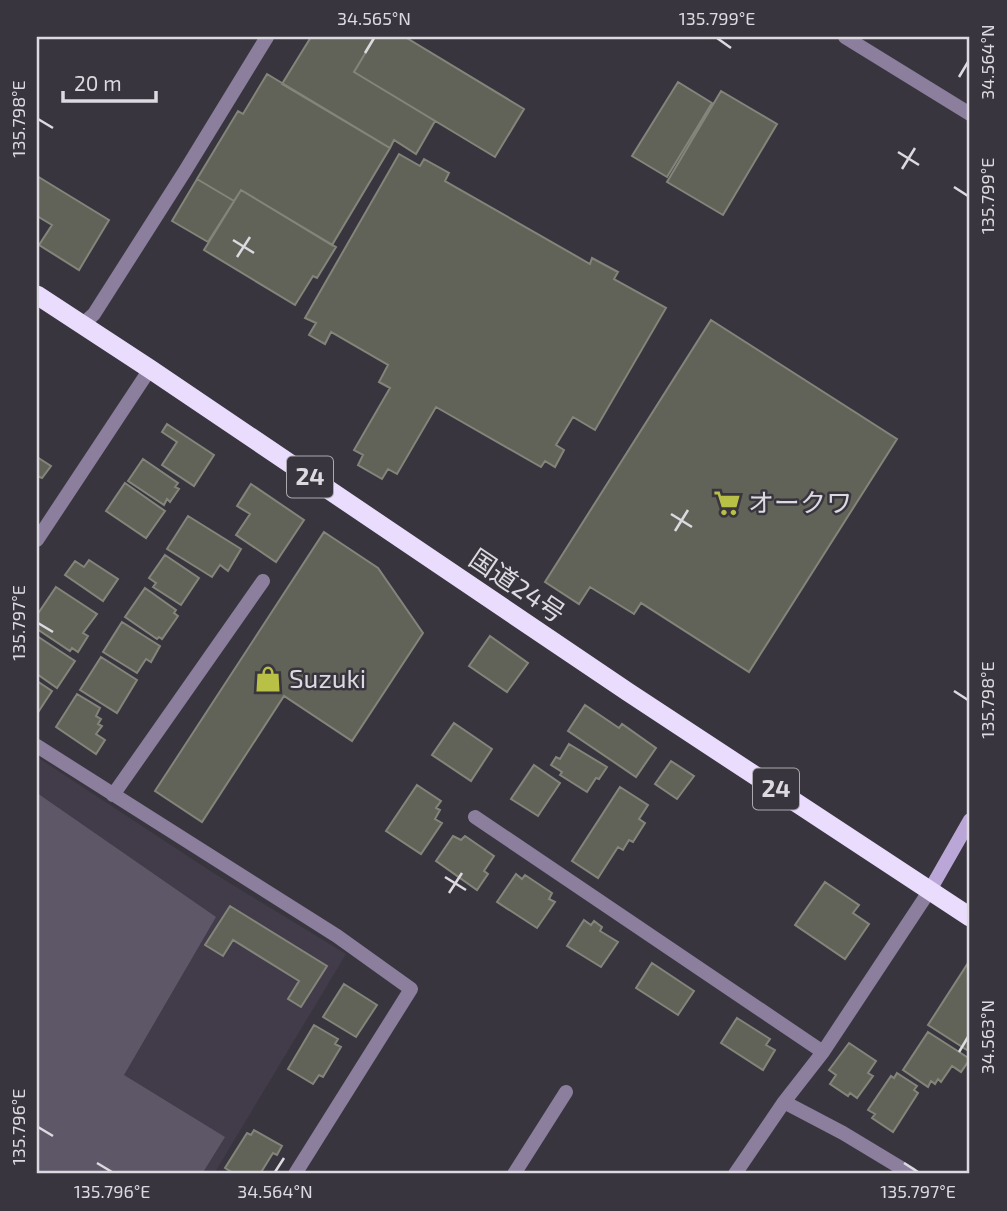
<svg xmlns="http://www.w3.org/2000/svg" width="1007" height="1211" font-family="'Exo 2','Noto Sans JP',sans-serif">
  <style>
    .built { fill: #413b4a }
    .green { fill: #5e5768 }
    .building { fill: #626358; stroke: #84857a; stroke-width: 2 }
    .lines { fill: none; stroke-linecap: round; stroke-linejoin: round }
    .minor { stroke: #8b7f9d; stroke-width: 14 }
    .secondary { stroke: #bba7d7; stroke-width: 14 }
    .trunk { stroke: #e9dcfc; stroke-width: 19 }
    .ticks { fill: none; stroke: #dcdae0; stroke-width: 2.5 }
    .labels { text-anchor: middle; stroke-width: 5; stroke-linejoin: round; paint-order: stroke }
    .shield { fill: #39353e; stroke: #aba8af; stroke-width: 2 }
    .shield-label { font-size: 24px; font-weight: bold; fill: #dcdae0 }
    .poi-label { font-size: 26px; fill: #dcdae0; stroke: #39353e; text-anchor: start }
    .street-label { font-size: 26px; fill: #dcdae0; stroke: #39353e }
    .neatline { fill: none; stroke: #dcdae0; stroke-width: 2.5 }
    .ticks-label { font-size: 18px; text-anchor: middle; fill: #dcdae0 }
  </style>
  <rect width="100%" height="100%" fill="#39353e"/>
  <path class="built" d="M 37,757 L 215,874 L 346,954 L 214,1174 L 37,1174 Z"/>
  <path class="green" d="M 37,793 L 216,917 L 124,1075 L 225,1137 L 202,1174 L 37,1174 Z"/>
  <path class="building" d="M 311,37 L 375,37 L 354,72 L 435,121 L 416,154 L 394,140 L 390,148 L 282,84 Z
    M 375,37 L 405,37 L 524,109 L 495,157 L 354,72 Z
    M 267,74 L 390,148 L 332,245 L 241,190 L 234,201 L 197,179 L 238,111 L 243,114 Z
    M 678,82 L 712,103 L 667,177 L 632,156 Z
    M 721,91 L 777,124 L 723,215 L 667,182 Z
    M 399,154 L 420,166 L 424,159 L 449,173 L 445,181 L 590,264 L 592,258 L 618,272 L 614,279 L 666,308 L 595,430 L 573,417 L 556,445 L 564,450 L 555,467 L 545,461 L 541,467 L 436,407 L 397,474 L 388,469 L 382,479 L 358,465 L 363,455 L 354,450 L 390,388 L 379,382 L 388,365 L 331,332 L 325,344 L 309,335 L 316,323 L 305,318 Z
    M 37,176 L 109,220 L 79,270 L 39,245 L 52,225 L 37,216 Z
    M 197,179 L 234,201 L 208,242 L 172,221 Z
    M 241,190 L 336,247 L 317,278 L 313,276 L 295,305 L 204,250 Z
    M 711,320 L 897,439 L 749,672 L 641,603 L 634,614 L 590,587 L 579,604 L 545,582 Z
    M 167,424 L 214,455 L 194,486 L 162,465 L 177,442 L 162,432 Z
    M 37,457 L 51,466 L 42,478 L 37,476 Z
    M 143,459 L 178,483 L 175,487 L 179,489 L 170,502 L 167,499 L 164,505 L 128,481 Z
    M 125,483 L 165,511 L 146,538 L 106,511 Z
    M 251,484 L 304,520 L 276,562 L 236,535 L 250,514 L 237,506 Z
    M 188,516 L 241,549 L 228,571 L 220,565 L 212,577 L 167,549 Z
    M 324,532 L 378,568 L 423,633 L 352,741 L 284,696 L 202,822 L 155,791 Z
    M 165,555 L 199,578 L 181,605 L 153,587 L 156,583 L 149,578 Z
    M 89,560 L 118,579 L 103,601 L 65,575 L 75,561 L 84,567 Z
    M 56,587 L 97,614 L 83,633 L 88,636 L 78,652 L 72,648 L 70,651 L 37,629 L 37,615 Z
    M 145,588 L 176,610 L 174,613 L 178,616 L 162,639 L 159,637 L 157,639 L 125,617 Z
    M 122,622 L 160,646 L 151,662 L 146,659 L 137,673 L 103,652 Z
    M 37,636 L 75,661 L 57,688 L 37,674 Z
    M 490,636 L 528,663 L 507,692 L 469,666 Z
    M 101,657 L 137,680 L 117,713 L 80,690 Z
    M 37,681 L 52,691 L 37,714 Z
    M 77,694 L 100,708 L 96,716 L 101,719 L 98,724 L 102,726 L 96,734 L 105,740 L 96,754 L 56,727 Z
    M 585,705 L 619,728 L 622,724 L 656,748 L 636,777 L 568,731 Z
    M 454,723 L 492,749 L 471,781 L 432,755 Z
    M 569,744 L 607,767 L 599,779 L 596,778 L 587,792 L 560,775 L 562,772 L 551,765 L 556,757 L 560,759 Z
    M 671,761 L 694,776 L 677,799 L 655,784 Z
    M 534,765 L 560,783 L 538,816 L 511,799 Z
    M 417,785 L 441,801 L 436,808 L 440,810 L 435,819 L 442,823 L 421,854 L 386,831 Z
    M 620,787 L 648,805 L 639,819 L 645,823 L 633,842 L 629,840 L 623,850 L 618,847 L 598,878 L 572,861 Z
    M 453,836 L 461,840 L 465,836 L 494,856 L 484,871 L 488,874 L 477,890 L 436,861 Z
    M 516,874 L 522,879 L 525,875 L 552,893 L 549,899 L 555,902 L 537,928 L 497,902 Z
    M 825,882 L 859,905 L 853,913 L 869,924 L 845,959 L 795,925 Z
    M 230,906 L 327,966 L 301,1007 L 288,999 L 299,981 L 233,940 L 223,956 L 205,945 Z
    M 584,920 L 591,925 L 594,921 L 602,927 L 600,931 L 618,942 L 601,967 L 567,946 Z
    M 970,960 L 970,1052 L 928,1025 Z
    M 652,963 L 694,991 L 678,1015 L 636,988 Z
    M 344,984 L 377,1005 L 356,1037 L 323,1017 Z
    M 737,1018 L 770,1039 L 766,1045 L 775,1050 L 763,1070 L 721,1043 Z
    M 314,1025 L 338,1039 L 335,1044 L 341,1047 L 323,1077 L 319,1075 L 313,1084 L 288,1069 Z
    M 928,1032 L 970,1059 L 961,1072 L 952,1066 L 941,1082 L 938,1079 L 935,1084 L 931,1081 L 928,1087 L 903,1070 Z
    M 849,1043 L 876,1061 L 868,1073 L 873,1076 L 857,1098 L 850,1093 L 848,1096 L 830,1084 L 836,1075 L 829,1070 Z
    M 897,1073 L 917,1086 L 914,1090 L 918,1093 L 893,1132 L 872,1118 L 875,1114 L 868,1110 L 891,1076 L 894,1078 Z
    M 254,1130 L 282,1146 L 277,1155 L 273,1153 L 260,1174 L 235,1174 L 225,1168 L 247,1133 L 251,1135 Z"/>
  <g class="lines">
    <path class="minor" d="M 845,37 L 970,114
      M 82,325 L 94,314 L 185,171 L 267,37
      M 37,540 L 150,369
      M 37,746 L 337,936 L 411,989 L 295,1174
      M 113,795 L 263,581
      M 475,817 L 823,1052
      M 784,1102 L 843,1133 L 911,1174
      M 514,1174 L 566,1092
      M 735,1174 L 784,1102 L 823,1052 L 930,890"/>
    <path class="secondary" d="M 930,890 L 970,820"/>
    <path class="trunk" d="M 37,295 L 150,369 L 628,692 L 970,917"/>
  </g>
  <path class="ticks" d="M 717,38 L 731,48M 365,53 L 374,38M 959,77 L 968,62M 38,119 L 53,128M 898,152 L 919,165M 902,169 L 915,148M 954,187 L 968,196M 233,240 L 254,253M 237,257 L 250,237M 671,514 L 692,527M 675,531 L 688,510M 38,623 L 53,632M 954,691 L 968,700M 445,877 L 466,890M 449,893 L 462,873M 959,1052 L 968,1037M 38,1127 L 53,1136M 97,1163 L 112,1172M 904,1163 L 918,1172M 275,1172 L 284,1158"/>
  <defs>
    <g id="supermarket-bare" transform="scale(2.1)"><path d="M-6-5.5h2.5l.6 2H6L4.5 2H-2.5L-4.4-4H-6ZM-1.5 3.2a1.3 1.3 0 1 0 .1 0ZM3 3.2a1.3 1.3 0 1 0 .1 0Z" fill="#b9c046" stroke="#39353e" stroke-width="2.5" paint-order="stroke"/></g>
    <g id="shop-bare" transform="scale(2.1)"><path d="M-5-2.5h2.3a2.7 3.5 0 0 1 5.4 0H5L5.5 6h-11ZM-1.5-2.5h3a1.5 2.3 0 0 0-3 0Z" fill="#b9c046" stroke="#39353e" stroke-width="2.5" paint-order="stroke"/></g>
  </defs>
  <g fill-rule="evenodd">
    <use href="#supermarket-bare" x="727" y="503"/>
    <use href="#shop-bare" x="268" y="679"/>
  </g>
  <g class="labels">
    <g class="shield">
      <rect x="287" y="456.5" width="46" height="41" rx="5"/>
      <rect x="753" y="768.5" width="46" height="41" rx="5"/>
    </g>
    <g class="shield-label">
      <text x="310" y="485">24</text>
      <text x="776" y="797">24</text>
    </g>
    <g class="poi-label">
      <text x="748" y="512">オークワ</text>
      <text x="289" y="688">Suzuki</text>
    </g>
    <g class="street-label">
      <text transform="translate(517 586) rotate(34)" y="9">国道24号</text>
    </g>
  </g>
  <rect width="1007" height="1211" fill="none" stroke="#39353e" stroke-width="77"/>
  <path d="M63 91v10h93v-10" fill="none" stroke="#dcdae0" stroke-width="3.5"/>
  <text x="74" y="91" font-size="21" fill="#dcdae0" stroke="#39353e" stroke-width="5" paint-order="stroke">20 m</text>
  <rect x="38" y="38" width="930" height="1134" class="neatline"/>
  <g class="ticks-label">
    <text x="374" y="25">34.565°N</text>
    <text x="717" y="25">135.799°E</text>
    <text transform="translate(988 62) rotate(-90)" y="6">34.564°N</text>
    <text transform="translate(19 119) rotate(-90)" y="6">135.798°E</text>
    <text transform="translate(988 196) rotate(-90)" y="6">135.799°E</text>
    <text transform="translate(19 623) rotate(-90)" y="6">135.797°E</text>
    <text transform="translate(988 700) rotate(-90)" y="6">135.798°E</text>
    <text transform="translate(988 1037) rotate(-90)" y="6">34.563°N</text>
    <text transform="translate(19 1127) rotate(-90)" y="6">135.796°E</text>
    <text x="112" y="1198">135.796°E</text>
    <text x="275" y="1198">34.564°N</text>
    <text x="918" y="1198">135.797°E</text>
  </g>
</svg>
